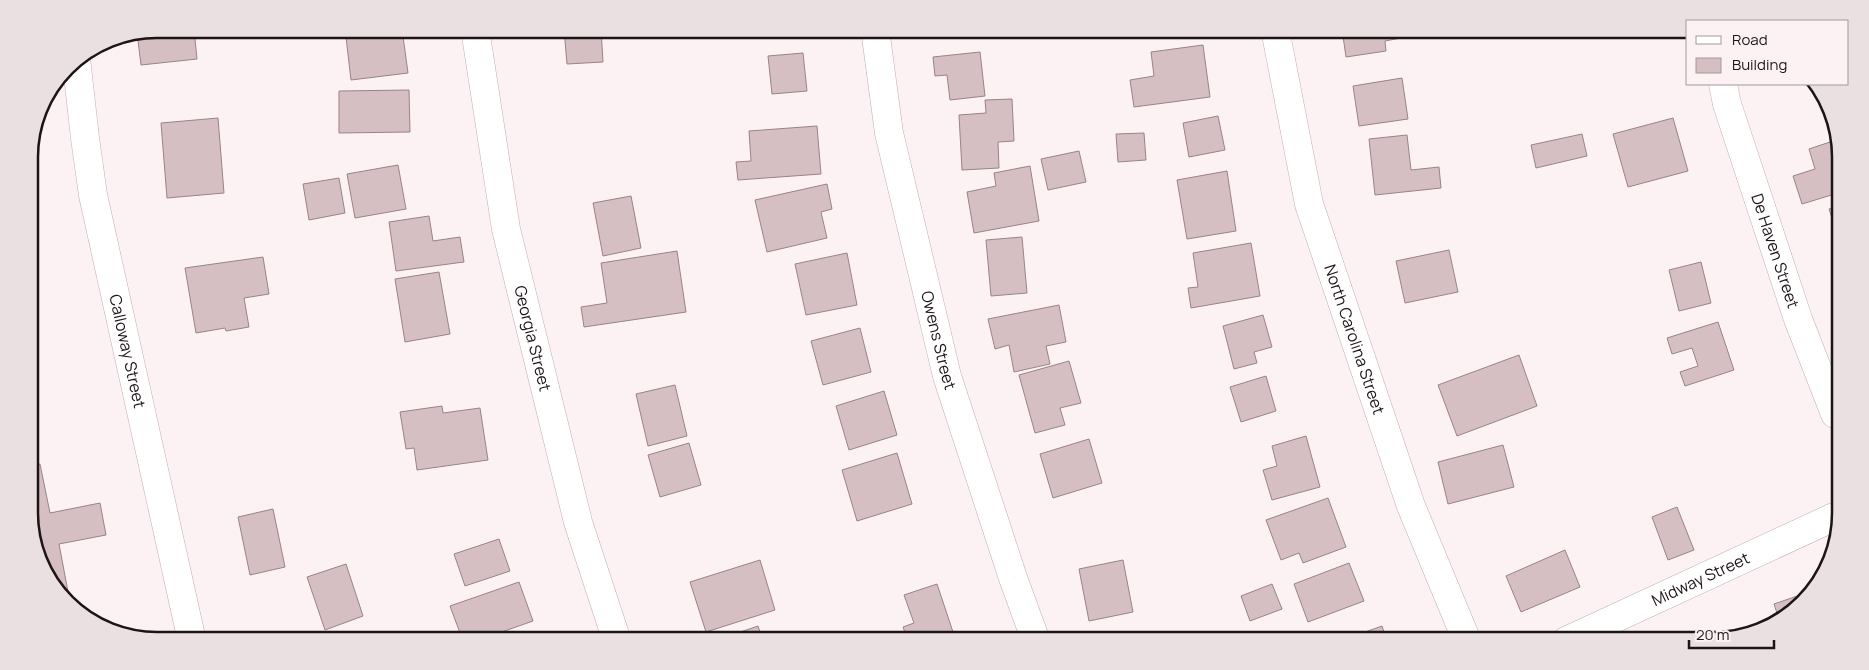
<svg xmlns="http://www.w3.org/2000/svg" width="1869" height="670" font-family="Manrope,sans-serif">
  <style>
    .building { fill: #d6bfc2; stroke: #998386 }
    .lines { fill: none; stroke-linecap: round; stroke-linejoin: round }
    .minor-casing { stroke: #c4adb0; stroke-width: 29 }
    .minor { stroke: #fff; stroke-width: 28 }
    .labels { text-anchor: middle; stroke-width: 4.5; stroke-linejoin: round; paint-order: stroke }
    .street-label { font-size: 16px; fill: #1c1415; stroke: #fcf2f4 }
    .rim { fill: none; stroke: #1c1415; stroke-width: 2.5 }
  </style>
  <rect width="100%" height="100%" fill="#fcf2f4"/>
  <path class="building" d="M 156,29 L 194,29 L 197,59 L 141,65 L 137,33 Z
    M 372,29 L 402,29 L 408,73 L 351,80 L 346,37 L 372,34 Z
    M 564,29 L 601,29 L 603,62 L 567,64 Z
    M 1342,29 L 1400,29 L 1401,38 L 1385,41 L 1386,51 L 1346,57 Z
    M 1203,45 L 1210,97 L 1134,107 L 1130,80 L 1154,76 L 1151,52 Z
    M 980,52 L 985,96 L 950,100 L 947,75 L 935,76 L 933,57 Z
    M 803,53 L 807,91 L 772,94 L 768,56 Z
    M 1402,78 L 1408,119 L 1359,126 L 1353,86 Z
    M 409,90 L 410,132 L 339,133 L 339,91 Z
    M 1012,99 L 1014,141 L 998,142 L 999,168 L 962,170 L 959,115 L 986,113 L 985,100 Z
    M 1218,116 L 1225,150 L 1189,157 L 1183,123 Z
    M 218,118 L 224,193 L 167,198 L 161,123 Z
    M 1673,118 L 1688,171 L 1628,187 L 1613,134 Z
    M 817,126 L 821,174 L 738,180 L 736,162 L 751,161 L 749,131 Z
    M 1144,133 L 1146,160 L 1118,162 L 1116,134 Z
    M 1582,134 L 1587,156 L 1536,168 L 1531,145 Z
    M 1407,135 L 1411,170 L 1439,167 L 1441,188 L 1375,195 L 1369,139 Z
    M 1839,139 L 1838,193 L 1802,204 L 1793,176 L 1815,169 L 1809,149 Z
    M 1079,151 L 1086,182 L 1048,190 L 1041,159 Z
    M 398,165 L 406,209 L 355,218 L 347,174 Z
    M 1030,166 L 1039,221 L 974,233 L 967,192 L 996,186 L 994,173 Z
    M 1227,171 L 1236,231 L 1187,239 L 1177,180 Z
    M 339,178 L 345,213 L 309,220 L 303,184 Z
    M 827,184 L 832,209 L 821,212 L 827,238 L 767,252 L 755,200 Z
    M 631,196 L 641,248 L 603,256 L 593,203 Z
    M 1838,206 L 1838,236 L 1829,209 Z
    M 429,216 L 433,241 L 460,237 L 464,262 L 396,271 L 389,222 Z
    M 1022,237 L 1027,293 L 991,296 L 986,240 Z
    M 1251,243 L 1260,296 L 1191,308 L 1188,288 L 1198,287 L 1193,253 Z
    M 1449,250 L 1458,292 L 1405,303 L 1396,261 Z
    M 677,251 L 686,312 L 584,327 L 581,307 L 607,303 L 601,263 Z
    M 847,253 L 857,305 L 806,315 L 795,264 Z
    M 263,257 L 269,294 L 244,298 L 249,327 L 226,331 L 225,328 L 196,333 L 185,268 Z
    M 1701,262 L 1711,303 L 1679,311 L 1669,270 Z
    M 439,272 L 450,334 L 405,342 L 395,279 Z
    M 35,294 L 38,331 L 30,332 L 30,295 Z
    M 1059,305 L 1066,342 L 1046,346 L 1050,364 L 1014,372 L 1009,345 L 995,349 L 988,319 Z
    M 1263,315 L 1272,347 L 1254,352 L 1257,363 L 1234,369 L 1223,326 Z
    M 1718,322 L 1734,370 L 1685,386 L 1680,372 L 1698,366 L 1692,348 L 1672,354 L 1667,338 Z
    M 860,328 L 871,372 L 823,385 L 811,341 Z
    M 1519,355 L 1537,406 L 1457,436 L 1438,385 Z
    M 1069,361 L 1081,403 L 1060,408 L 1065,425 L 1035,433 L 1019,375 Z
    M 1266,376 L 1276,411 L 1241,422 L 1230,387 Z
    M 675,385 L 687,436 L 648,446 L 636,394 Z
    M 884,391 L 897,435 L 849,450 L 836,406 Z
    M 442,406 L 443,413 L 480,408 L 488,460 L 417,470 L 414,448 L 406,449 L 400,412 Z
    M 1306,436 L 1320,487 L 1272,500 L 1263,470 L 1277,466 L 1272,446 Z
    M 1089,439 L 1102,483 L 1053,498 L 1040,454 Z
    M 689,443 L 701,485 L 660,497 L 648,455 Z
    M 1503,445 L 1514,487 L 1448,504 L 1438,462 Z
    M 897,453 L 912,504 L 857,521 L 842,470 Z
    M 40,464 L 50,513 L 100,503 L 106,535 L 59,544 L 69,597 L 62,598 L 31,538 L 31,466 Z
    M 1328,498 L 1346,547 L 1303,563 L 1299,553 L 1281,560 L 1266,520 Z
    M 1677,507 L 1694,550 L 1668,560 L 1652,517 Z
    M 273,509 L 285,567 L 250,575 L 238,517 Z
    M 499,539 L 510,571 L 465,586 L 454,554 Z
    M 1565,550 L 1580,587 L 1521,612 L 1506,576 Z
    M 760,560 L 775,610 L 706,632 L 690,582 Z
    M 1123,560 L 1133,612 L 1089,621 L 1079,569 Z
    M 1349,563 L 1364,601 L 1308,622 L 1294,584 Z
    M 346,564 L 363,616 L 325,630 L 307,577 Z
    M 519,582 L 533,621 L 476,641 L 463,641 L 450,606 Z
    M 937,584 L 953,632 L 927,641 L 908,641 L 903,627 L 914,623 L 904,595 Z
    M 1272,584 L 1282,609 L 1250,621 L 1241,596 Z
    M 1806,593 L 1790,615 L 1779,619 L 1774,604 Z
    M 758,626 L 763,641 L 714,641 Z
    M 1382,626 L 1387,641 L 1340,641 Z"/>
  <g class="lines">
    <g class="minor-casing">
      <g id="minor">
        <path id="s1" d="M 475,29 L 506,229 L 578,522 L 617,641"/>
        <path id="s2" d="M 875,29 L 889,133 L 947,376 L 1013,578 L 1036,641"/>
        <path id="s3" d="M 1275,29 L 1309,204 L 1411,506 L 1467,641"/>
        <path id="s4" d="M 76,58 L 85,138 L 93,195 L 192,641"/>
        <path id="s5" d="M 1723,84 L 1727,104 L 1798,319 L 1835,414"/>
        <path id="s6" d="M 1566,641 L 1834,517"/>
      </g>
    </g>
    <use href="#minor" class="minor"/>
  </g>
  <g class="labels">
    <g class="street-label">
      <text dy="6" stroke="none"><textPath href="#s5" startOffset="175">De Haven Street</textPath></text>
      <text dy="6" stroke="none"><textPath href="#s1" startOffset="315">Georgia Street</textPath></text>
      <text dy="6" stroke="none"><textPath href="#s2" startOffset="318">Owens Street</textPath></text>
      <text dy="6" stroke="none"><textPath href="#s3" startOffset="321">North Carolina Street</textPath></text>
      <text dy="6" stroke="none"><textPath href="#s4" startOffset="298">Calloway Street</textPath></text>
      <text dy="6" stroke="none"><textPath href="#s6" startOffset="148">Midway Street</textPath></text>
    </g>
  </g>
  <path d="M0 0H1869V670H0ZM157 38H1713A119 119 0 0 1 1832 157V513A119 119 0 0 1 1713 632H157A119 119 0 0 1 38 513V157A119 119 0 0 1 157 38Z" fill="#eae0e2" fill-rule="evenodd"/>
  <path class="rim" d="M157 38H1713A119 119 0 0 1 1832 157V513A119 119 0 0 1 1713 632H157A119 119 0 0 1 38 513V157A119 119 0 0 1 157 38Z"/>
  <rect x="1686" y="20" width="162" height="65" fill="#fcf2f4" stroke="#a2999b"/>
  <rect x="1696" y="36" width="25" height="8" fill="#ffffff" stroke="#a2999b"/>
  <text x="1732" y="45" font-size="15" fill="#1c1415">Road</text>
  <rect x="1696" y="58" width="25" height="15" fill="#d6bfc2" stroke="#a2999b"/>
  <text x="1732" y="70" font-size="15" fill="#1c1415">Building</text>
  <path d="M1689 640v8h85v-8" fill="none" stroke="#1c1415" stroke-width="2.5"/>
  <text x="1696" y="640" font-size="15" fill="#1c1415" stroke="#fcf2f4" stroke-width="4" paint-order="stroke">20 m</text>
</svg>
